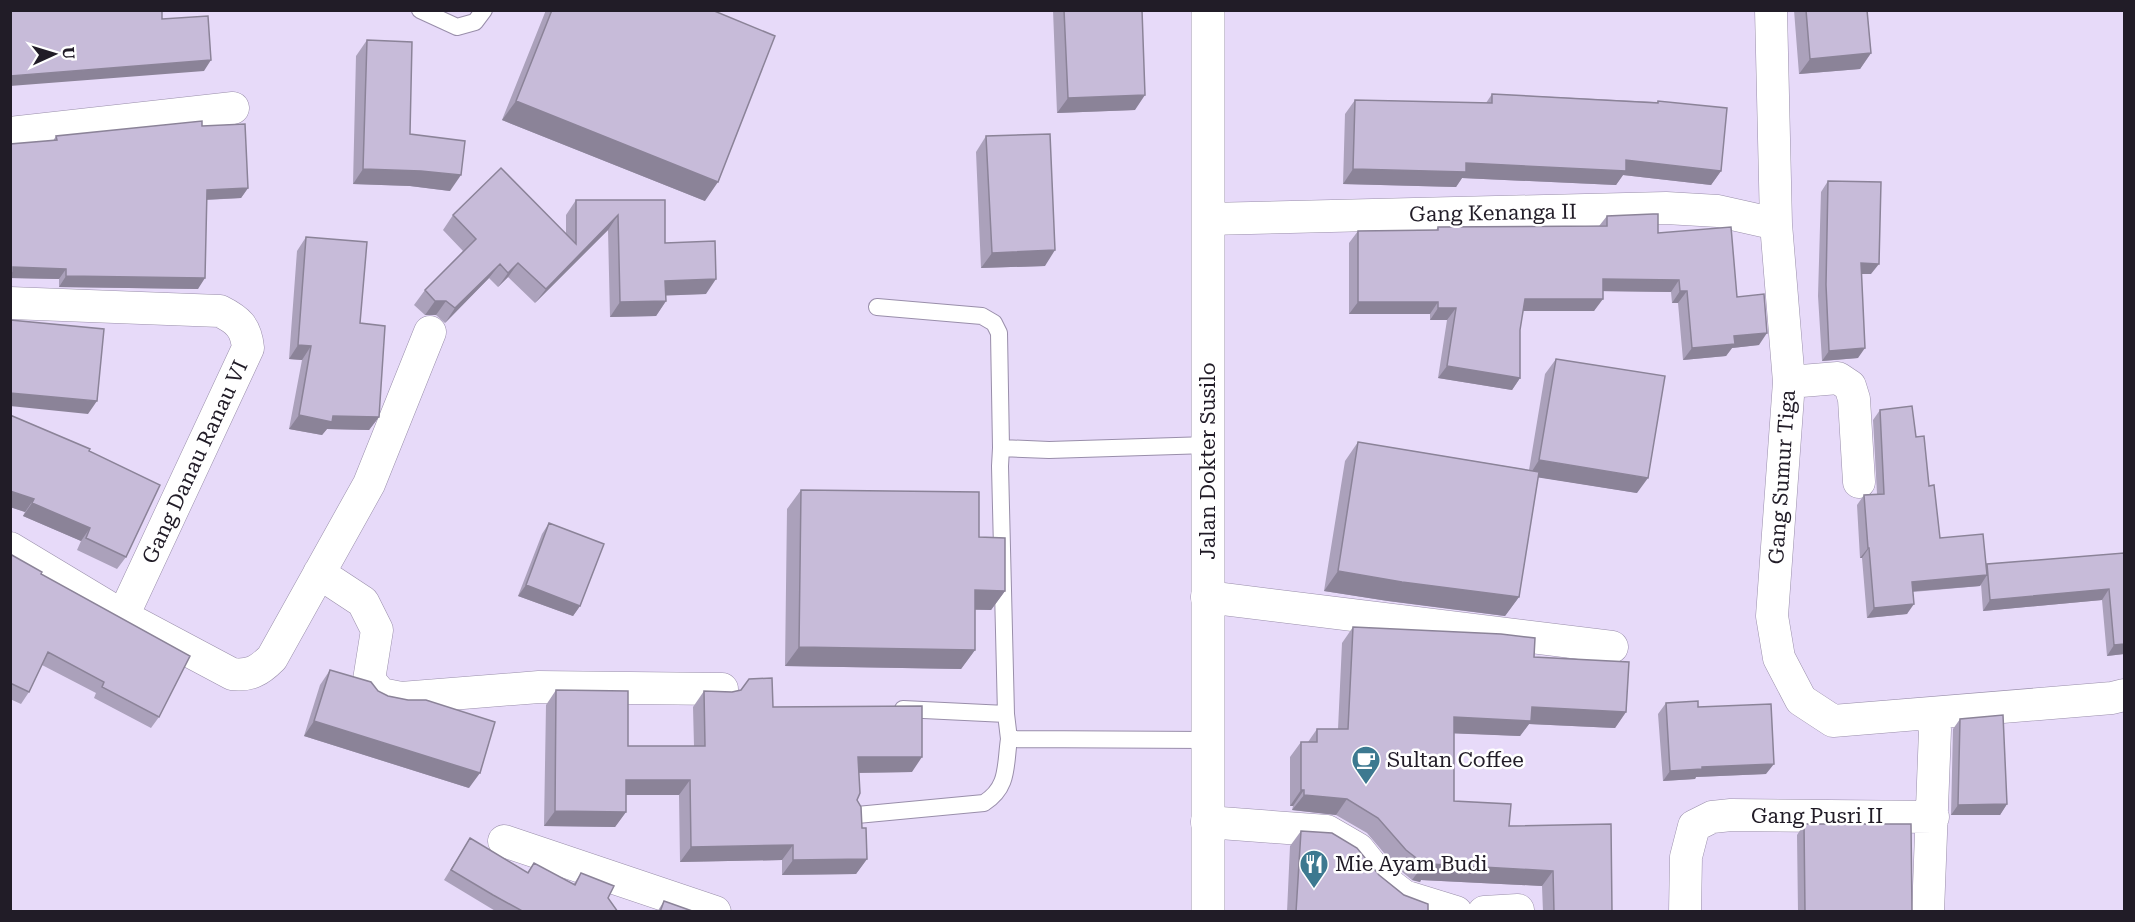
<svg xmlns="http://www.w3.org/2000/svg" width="2135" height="922" font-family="'Roboto Serif',serif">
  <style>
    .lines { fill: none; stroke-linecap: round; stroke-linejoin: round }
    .service-casing { stroke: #998eaa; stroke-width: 18 }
    .minor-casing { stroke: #998eaa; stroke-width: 33 }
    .secondary-casing { stroke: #998eaa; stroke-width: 34 }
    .service { stroke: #fff; stroke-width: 16 }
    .minor { stroke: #fff; stroke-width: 32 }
    .secondary { stroke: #fff; stroke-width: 33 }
    .wall { fill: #aba1bb }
    .shaded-wall { fill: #8b8398 }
    .building { fill: #c7bbd9; stroke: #8b8398; stroke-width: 1.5 }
    .labels { text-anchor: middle; stroke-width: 5; stroke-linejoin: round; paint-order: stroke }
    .street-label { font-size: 21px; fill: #211c27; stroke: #fff }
    .poi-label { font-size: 21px; fill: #211c27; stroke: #fff; text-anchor: start }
  </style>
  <rect width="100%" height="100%" fill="#e7daf9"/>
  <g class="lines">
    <g class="service-casing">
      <path id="service" d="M 420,10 L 457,27 L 475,22 L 484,10
        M 877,307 L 982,316 L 994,323 L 999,333 L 1001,448
        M 903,709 L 1006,714
        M 1207,740 L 1009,739 L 1006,714 L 1000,466 L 1001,448 L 1049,450 L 1208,445
        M 857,815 L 984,803 C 1009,787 1005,766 1009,739"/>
    </g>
    <g class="minor-casing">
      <path id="minor" d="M 1771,10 L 1776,224 L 1789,382 L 1772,616 L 1779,658 L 1801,700 L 1833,721 L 2112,698 L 2124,695
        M 10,133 L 233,108
        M 1208,219 L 1666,208 L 1718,211 L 1776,224
        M 10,303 L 220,311 C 238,320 246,327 248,348 L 123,616
        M 1789,382 L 1838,378 L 1850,386 L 1854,399 L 1859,482
        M 10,548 L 123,616 L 232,674 C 250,676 259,671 272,658 L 369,484 L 430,332
        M 319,573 L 363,602 L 377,630 L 369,680 L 381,694 L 401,698 L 539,687 L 722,689
        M 1207,597 L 1612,647
        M 1923,714 L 1932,719 L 1935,730 L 1928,912
        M 1207,822 L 1327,831 L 1358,849 L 1382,879 L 1404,896 L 1456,912
        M 504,841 L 715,912
        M 1484,912 L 1518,910
        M 1685,912 L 1686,857 L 1694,826 L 1712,817 L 1731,815 L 1933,817"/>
    </g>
    <g class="secondary-casing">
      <path id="secondary" d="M 1208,912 L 1208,10"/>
    </g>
    <use href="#service" class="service"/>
    <use href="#minor" class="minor"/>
    <use href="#secondary" class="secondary"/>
  </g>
  <path class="wall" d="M 546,10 L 712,10 L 705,201 L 502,120 Z
    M 1053,10 L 1142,10 L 1135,110 L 1057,113 Z
    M 1794,10 L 1867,10 L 1871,53 L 1860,69 L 1799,74 Z
    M 367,40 L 410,134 L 450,191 L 410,186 L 353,184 L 356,56 Z
    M 1492,94 L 1657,102 L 1658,101 L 1721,171 L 1711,185 L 1623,175 L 1616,185 L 1462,178 L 1456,187 L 1343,184 L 1345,114 L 1355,100 L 1486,103 Z
    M 202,126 L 248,188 L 241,198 L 207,200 L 198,289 L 59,287 L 59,279 L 10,278 L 10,144 L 53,141 L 56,136 Z
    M 986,136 L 1045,266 L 981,268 L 976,152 Z
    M 1828,181 L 1871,274 L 1862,274 L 1858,358 L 1822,361 L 1818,296 L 1821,192 Z
    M 576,200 L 665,200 L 665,243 L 706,294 L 666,295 L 666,301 L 656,316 L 610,317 L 608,230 L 535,303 L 508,277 L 498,287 L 489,278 L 445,323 L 436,315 L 425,315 L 414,305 L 425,290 L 463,251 L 443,230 L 453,215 L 566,234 L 566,215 Z
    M 1607,216 L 1658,233 L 1737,297 L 1759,345 L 1732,348 L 1726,356 L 1683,360 L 1678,303 L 1672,303 L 1671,292 L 1603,291 L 1594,311 L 1523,311 L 1520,330 L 1520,378 L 1512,390 L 1438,378 L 1447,320 L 1430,320 L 1430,314 L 1349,314 L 1349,243 L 1358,231 L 1436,230 L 1438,227 L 1599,226 Z
    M 306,237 L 360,323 L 379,417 L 369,430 L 327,429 L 322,435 L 289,429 L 302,360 L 289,359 L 297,251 Z
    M 1556,359 L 1637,493 L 1538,477 L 1519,597 L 1505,616 L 1388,601 L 1324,591 L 1345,461 L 1358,442 L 1529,470 L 1545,374 Z
    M 1880,410 L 1916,437 L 1929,486 L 1940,538 L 1986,566 L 1987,564 L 2124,553 L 2124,654 L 2107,656 L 2102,600 L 1983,611 L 1981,584 L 1980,586 L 1913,592 L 1907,614 L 1867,618 L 1862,558 L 1860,558 L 1857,505 L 1864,495 L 1877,494 L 1873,420 Z
    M 10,415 L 89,451 L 126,557 L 117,569 L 77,550 L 81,541 L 23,516 L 25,512 L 10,507 Z
    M 801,490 L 979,537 L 1005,591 L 991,610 L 975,610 L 975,650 L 961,669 L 785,666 L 787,509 Z
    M 549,523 L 580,606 L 573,616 L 518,596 L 542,534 Z
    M 10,554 L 41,574 L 159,717 L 151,728 L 94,698 L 96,693 L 42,665 L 29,692 L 21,704 L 10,699 Z
    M 1353,627 L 1534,657 L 1626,712 L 1615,728 L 1529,724 L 1520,736 L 1454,733 L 1454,801 L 1509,826 L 1612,912 L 1543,912 L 1542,886 L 1421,880 L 1420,882 L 1412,880 L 1395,866 L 1367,833 L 1336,815 L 1292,810 L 1293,806 L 1290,806 L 1290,757 L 1301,742 L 1308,742 L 1317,729 L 1338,729 L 1342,643 Z
    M 330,670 L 378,691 L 388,696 L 408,700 L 469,788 L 304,736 L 320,685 Z
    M 556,690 L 628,746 L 694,746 L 693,707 L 704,691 L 773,707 L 912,772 L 859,773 L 857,800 L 867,859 L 856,874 L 782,875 L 782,860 L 680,862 L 679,795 L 626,795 L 626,812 L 615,827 L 544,826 L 546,705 Z
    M 1666,703 L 1698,707 L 1766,774 L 1696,777 L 1695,779 L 1663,781 L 1658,714 Z
    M 1960,719 L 2007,804 L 2000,815 L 1951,815 L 1953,729 Z
    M 1804,824 L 1912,912 L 1798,912 L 1797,835 Z
    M 1301,831 L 1379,875 L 1404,895 L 1428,912 L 1287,912 L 1290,846 Z
    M 470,838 L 527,873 L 534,863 L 573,885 L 581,873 L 608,898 L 618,912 L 497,912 L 444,880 Z
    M 664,901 L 695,912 L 657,912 Z"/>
  <path class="shaded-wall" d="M 1871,53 L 1860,69 L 1799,74 L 1810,59 Z
    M 211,60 L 204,71 L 10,86 L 10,76 Z
    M 1145,95 L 1135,110 L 1057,113 L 1068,98 Z
    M 516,101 L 718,182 L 705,201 L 502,120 Z
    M 1626,160 L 1721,171 L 1711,185 L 1623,175 L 1616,185 L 1462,178 L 1456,187 L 1343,184 L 1353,169 L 1466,163 Z
    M 363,169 L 421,171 L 461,175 L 450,191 L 410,186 L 353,184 Z
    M 248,188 L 241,198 L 199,200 L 207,190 Z
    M 618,215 L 608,230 L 535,303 L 546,289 Z
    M 1055,250 L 1045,266 L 981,268 L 992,253 Z
    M 518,263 L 508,277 L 498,287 L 508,273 Z
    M 1861,263 L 1879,264 L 1871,274 L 1854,274 Z
    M 500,264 L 489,278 L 445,323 L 455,308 Z
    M 13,267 L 66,269 L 59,279 L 10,278 L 10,272 Z
    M 66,276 L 205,278 L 198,289 L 59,287 Z
    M 716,279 L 706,294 L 655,296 L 665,281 Z
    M 1603,279 L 1679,280 L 1671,292 L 1594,291 Z
    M 1680,291 L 1687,291 L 1678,303 L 1672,303 Z
    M 1525,299 L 1603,299 L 1594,311 L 1517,311 Z
    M 435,301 L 446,301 L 436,315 L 425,315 Z
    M 666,301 L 656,316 L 610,317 L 620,302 Z
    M 1358,302 L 1438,302 L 1430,314 L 1349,314 Z
    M 1438,308 L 1456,308 L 1447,320 L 1430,320 Z
    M 1767,333 L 1759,345 L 1732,348 L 1726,356 L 1683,360 L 1692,348 L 1734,336 Z
    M 298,345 L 311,346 L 302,360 L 289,359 Z
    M 1865,348 L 1858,358 L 1822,361 L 1829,351 Z
    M 1447,366 L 1520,378 L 1512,390 L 1438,378 Z
    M 10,393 L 97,401 L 88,414 L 10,406 Z
    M 299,415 L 333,416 L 379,417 L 369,430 L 327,429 L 322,435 L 289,429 Z
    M 1539,460 L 1648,478 L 1637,493 L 1529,476 Z
    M 10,491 L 34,499 L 25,512 L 10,507 Z
    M 32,503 L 90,528 L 81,541 L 23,516 Z
    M 1868,548 L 1869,548 L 1862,558 L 1860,558 Z
    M 1338,571 L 1519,597 L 1505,616 L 1388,601 L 1324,591 Z
    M 1987,575 L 1980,586 L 1905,592 L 1912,582 Z
    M 526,585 L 580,606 L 573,616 L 518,596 Z
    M 2109,589 L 2102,600 L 1983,611 L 1990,600 Z
    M 975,590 L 1005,591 L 991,610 L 962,609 Z
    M 1914,604 L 1907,614 L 1867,618 L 1874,608 Z
    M 2124,644 L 2124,654 L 2107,656 L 2114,645 Z
    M 799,647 L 975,650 L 961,669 L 785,666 Z
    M 1532,707 L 1626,712 L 1615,728 L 1529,724 L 1520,736 L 1443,733 L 1454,717 Z
    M 314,721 L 480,773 L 469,788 L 304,736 Z
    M 858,757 L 922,757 L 912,772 L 847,773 Z
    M 1774,764 L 1766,774 L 1696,777 L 1695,779 L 1663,781 L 1670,771 L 1702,767 Z
    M 626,780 L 690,780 L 679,795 L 616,795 Z
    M 1301,790 L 1304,790 L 1293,806 L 1290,806 Z
    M 1304,795 L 1347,799 L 1336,815 L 1292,810 Z
    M 2007,804 L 2000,815 L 1951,815 L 1958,805 Z
    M 555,811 L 626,812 L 615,827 L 544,826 Z
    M 793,845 L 782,860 L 680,862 L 691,847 Z
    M 867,859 L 856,874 L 782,875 L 793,860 Z
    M 1424,864 L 1553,871 L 1542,886 L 1421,880 L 1420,882 L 1412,880 Z"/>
  <path class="building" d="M 10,10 L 162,10 L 162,19 L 208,16 L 211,60 L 10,76 Z
    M 552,10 L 712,10 L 775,36 L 718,182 L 516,101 Z
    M 1064,10 L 1142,10 L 1145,95 L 1068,98 Z
    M 1806,10 L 1867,10 L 1871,53 L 1810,59 Z
    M 367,40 L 412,42 L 410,134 L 465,141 L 461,175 L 421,171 L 363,169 Z
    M 1492,94 L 1658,103 L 1658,101 L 1727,108 L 1721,171 L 1626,160 L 1626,171 L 1466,163 L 1466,172 L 1353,169 L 1355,100 L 1492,103 Z
    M 202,121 L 202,126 L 245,124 L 248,188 L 207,190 L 205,278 L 66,276 L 66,269 L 13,267 L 13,273 L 10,272 L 10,144 L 57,140 L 56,136 Z
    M 1050,134 L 1055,250 L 992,253 L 986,136 Z
    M 501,168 L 576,244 L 576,200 L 665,200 L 665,243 L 715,241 L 716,279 L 665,281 L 666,301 L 620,302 L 618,215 L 546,289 L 518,263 L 508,273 L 500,264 L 455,308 L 446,301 L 435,301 L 425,290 L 476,239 L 453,215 Z
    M 1828,181 L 1881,182 L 1879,264 L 1861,263 L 1865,348 L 1829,351 L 1826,285 Z
    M 1653,214 L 1658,214 L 1658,233 L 1731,227 L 1737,297 L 1764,294 L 1767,333 L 1734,336 L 1735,344 L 1692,348 L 1687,291 L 1680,291 L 1679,280 L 1603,279 L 1603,299 L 1525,299 L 1520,330 L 1520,378 L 1447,366 L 1456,308 L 1438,308 L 1438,302 L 1358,302 L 1358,231 L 1438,230 L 1438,227 L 1607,226 L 1607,216 Z
    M 306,237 L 367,242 L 360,323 L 385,326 L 379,417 L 333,416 L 332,422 L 299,415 L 311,346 L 298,345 Z
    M 10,320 L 104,329 L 97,401 L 10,393 Z
    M 1556,359 L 1665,376 L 1648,478 L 1539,460 Z
    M 1912,406 L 1916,437 L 1924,436 L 1929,486 L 1934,485 L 1940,538 L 1983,534 L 1987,575 L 1912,582 L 1914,604 L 1874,608 L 1869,548 L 1868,548 L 1864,495 L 1884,494 L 1880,410 Z
    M 10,415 L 90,449 L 89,451 L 160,485 L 126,557 L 86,538 L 90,528 L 32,503 L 34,499 L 10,491 Z
    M 1358,442 L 1539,472 L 1519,597 L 1402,582 L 1338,571 Z
    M 801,490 L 979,492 L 979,537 L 1005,538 L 1005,591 L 975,590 L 975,650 L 799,647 Z
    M 549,523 L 604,544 L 580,606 L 526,585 Z
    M 2124,553 L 2124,644 L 2114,645 L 2109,589 L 1990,600 L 1987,564 Z
    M 10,554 L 42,572 L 41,574 L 190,656 L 159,717 L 102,687 L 104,682 L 48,652 L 29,692 L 10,683 Z
    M 1353,627 L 1501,634 L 1535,638 L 1534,657 L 1629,662 L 1626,712 L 1532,707 L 1531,721 L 1454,717 L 1454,801 L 1511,804 L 1509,826 L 1611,824 L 1612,912 L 1554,912 L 1553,871 L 1431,864 L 1431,866 L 1424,864 L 1406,850 L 1378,818 L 1347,799 L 1304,795 L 1304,790 L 1301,790 L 1301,742 L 1317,742 L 1317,729 L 1348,729 Z
    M 330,670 L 371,682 L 378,691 L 388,696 L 408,700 L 426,700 L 495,722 L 480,773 L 314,721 Z
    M 772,678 L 773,707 L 922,706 L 922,757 L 858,757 L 860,793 L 857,800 L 861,807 L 862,828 L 866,828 L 867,859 L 793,860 L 793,845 L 691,847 L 690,780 L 626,780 L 626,812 L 555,811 L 556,690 L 628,691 L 628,746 L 705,746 L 704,691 L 732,692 L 741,690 L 749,679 Z
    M 1698,701 L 1698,707 L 1771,704 L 1774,764 L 1702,767 L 1702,769 L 1670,771 L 1666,703 Z
    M 2003,715 L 2007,804 L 1958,805 L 1960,719 Z
    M 1804,824 L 1911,824 L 1912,912 L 1805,912 Z
    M 1301,831 L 1332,833 L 1357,848 L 1379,875 L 1404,895 L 1428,904 L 1428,912 L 1296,912 Z
    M 470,838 L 528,873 L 534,863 L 575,885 L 581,873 L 614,886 L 608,898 L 618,912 L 524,912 L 493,895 L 451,870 Z
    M 664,901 L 695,912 L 660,912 Z"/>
  <defs>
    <g id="cafe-pin" transform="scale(1.5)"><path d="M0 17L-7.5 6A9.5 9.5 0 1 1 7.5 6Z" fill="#3d7990" stroke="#fff"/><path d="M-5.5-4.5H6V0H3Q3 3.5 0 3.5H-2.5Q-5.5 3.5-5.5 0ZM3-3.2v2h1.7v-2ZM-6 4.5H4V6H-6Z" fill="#fff"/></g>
    <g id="restaurant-pin" transform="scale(1.5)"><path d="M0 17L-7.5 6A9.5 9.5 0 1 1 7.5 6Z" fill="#3d7990" stroke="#fff"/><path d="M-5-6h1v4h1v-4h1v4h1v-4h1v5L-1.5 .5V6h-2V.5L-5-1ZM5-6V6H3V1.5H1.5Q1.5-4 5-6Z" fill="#fff"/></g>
  </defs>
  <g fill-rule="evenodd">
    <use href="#cafe-pin" x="1366" y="760"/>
    <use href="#restaurant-pin" x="1314" y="864"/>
  </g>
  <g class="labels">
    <g class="street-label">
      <text transform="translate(1493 213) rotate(-1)" y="7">Gang Kenanga II</text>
      <text transform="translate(1208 461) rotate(-90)" y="7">Jalan Dokter Susilo</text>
      <text transform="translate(195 462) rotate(-65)" y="7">Gang Danau Ranau VI</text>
      <text transform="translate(1782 477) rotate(-86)" y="7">Gang Sumur Tiga</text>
      <text x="1817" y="823">Gang Pusri II</text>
    </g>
    <g class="poi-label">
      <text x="1387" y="767">Sultan Coffee</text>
      <text x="1335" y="871">Mie Ayam Budi</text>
    </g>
  </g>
  <rect width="2135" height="922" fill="none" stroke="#211c27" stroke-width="24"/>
  <g transform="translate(54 54) rotate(86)" stroke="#ffffff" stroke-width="4.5" paint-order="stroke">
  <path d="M0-4.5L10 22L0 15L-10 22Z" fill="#211c27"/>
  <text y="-9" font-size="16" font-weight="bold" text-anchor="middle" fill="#211c27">U</text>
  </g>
</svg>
